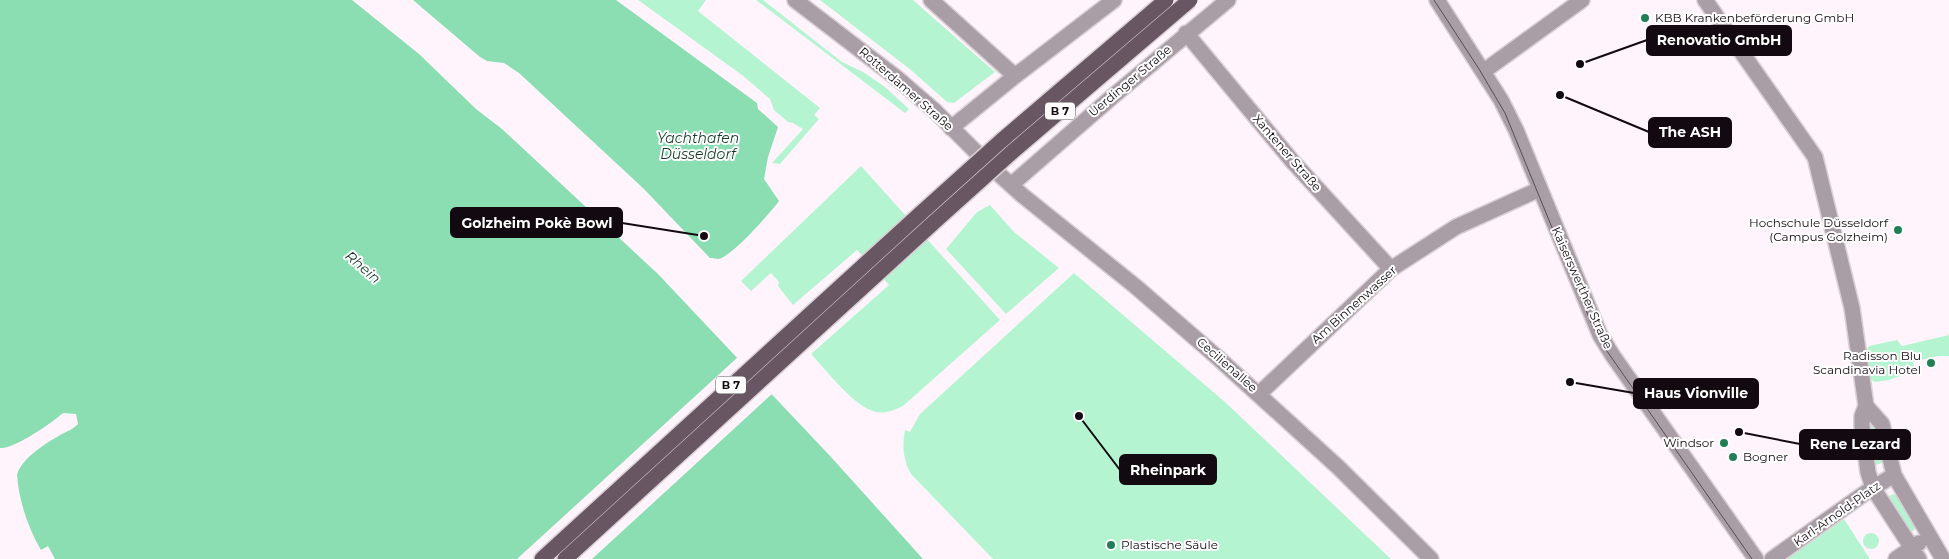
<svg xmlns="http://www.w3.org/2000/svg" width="1949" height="559" font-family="Montserrat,sans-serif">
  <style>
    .green { fill: #b5f4d0 }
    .water { fill: #8adeb1 }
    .pier { fill: #fff4fb }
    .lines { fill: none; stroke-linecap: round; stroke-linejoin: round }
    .minor-casing { stroke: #d9cfd5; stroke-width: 18 }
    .major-casing { stroke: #d9cfd5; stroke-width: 18 }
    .minor { stroke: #aa9ea6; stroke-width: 15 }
    .major { stroke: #695663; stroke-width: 15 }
    .tram { stroke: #554c52; stroke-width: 1 }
    .major-bridge-casing { stroke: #d9cfd5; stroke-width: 18; stroke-linecap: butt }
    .major-bridge { stroke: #695663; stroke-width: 15 }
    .poi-dot { fill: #217f56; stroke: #fff; stroke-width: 2 }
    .labels { text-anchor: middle; stroke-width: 4; stroke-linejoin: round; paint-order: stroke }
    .shield { fill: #fff; stroke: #595458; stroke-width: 1 }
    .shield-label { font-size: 11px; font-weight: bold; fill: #120a10 }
    .poi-label { font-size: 12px; fill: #120a10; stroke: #fff; text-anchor: start }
    .street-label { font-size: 12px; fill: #120a10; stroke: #fff }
    .water-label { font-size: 14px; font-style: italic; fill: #173c2a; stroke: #fff }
    .leader { fill: none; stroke: #120a10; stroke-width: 2 }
    .callout-dot { fill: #120a10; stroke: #fff; stroke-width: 2 }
    .callout { fill: #120a10; stroke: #120a10; stroke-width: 2 }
    .callout-label { font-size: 14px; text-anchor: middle; font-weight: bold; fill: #fff }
  </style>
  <rect width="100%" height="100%" fill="#fff4fb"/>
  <path class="green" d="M 638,0 L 706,0 L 698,11 L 820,108 L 814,115 L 819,119 L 780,164 L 772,163 L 803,129 L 793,123 L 788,122 L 774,110 L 770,99 L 742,75 Z
    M 756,0 L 763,0 L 842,62 L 863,72 L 885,87 L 909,109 L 905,113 Z
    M 820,0 L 913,0 L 995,72 L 954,103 L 947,102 L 911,70 Z
    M 861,166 L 1000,320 L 903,406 C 894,410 886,414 876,412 C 854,407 827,371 811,354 L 889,285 L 857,250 L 793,305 L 778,286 L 779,282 L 771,273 L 751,291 L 741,281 Z
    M 990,205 L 1014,232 L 1059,268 L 1006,314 L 946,249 L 977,212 Z
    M 1074,273 L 1225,402 L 1391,559 L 993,559 L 911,474 C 903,460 902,445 905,430 L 910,432 L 920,414 Z
    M 1949,335 L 1949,356 L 1938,356 L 1913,362 L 1915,371 L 1889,380 L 1875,382 L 1869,378 L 1866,351 L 1869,346 L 1897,340 L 1902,346 Z
    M 1872,423 L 1875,426 L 1885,462 L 1873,466 L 1869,425 Z
    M 1893,494 L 1897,496 L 1915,526 L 1914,531 L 1908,530 L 1888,500 L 1889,496 Z
    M 1844,519 L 1870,559 L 1787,559 Z
    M1863 541a8 8 0 1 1 16 0a8 8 0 1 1-16 0Z"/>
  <path class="water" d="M 0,0 L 352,0 L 419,54 L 476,109 L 502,129 L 658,274 L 831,457 L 923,559 L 55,559 L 48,546 L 41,550 C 28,528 19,501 17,475 C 21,458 49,441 64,433 C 70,430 73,429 78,424 L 76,414 L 63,413 C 53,422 13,450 0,448 Z
    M 413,0 L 616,0 L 757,103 L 758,109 L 778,127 L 768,157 L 764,179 L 779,201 C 770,213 732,257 718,259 C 717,259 712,258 710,258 L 643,188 L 519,73 L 504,63 L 487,61 L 480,57 Z"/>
  <path class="pier" d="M 738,357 L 773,393 L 592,559 L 517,559 Z"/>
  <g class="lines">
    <g class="minor-casing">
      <path id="minor" d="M 795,0 L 898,79 L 935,111 L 991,167 L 1022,195 L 1135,286 L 1217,357 L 1338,467 L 1431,559
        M 931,0 L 1015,76
        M 1437,0 L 1501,100 L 1516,130 L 1600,335 L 1613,356 L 1756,559
        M 1705,0 L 1815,157 L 1852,308 L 1866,406 L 1862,416 L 1862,426 L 1868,472 L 1873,488 L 1919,559
        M 1186,33 L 1293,162 L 1391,269
        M 1484,71 L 1582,0
        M 951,128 L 1015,76 L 1114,0
        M 1011,185 L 1112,97 L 1228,0
        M 1259,394 L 1391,269 L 1456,227 L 1540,189
        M 1866,406 L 1882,424 L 1894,475 L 1943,559
        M 1772,559 L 1865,493 L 1894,475
        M 1896,559 L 1919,543"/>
    </g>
    <g class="major-casing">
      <path id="major" d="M 542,559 L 921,213
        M 565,559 L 932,224"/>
    </g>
    <use href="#minor" class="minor"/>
    <use href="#major" class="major"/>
    <path class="tram" d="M 1434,0 L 1479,69 L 1505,113 L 1592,325 L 1602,344 L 1752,559"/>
    <g class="major-bridge-casing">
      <path id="major-bridge" d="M 921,213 L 1001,141 L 1166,0
        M 932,224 L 1011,153 L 1190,0"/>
    </g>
    <use href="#major-bridge" class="major-bridge"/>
  </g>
  <g class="poi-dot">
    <circle cx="1645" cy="18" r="5"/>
    <circle cx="1898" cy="230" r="5"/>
    <circle cx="1931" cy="363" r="5"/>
    <circle cx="1724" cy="443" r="5"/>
    <circle cx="1733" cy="457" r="5"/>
    <circle cx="1111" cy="545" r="5"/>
  </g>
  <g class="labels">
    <g class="shield">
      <rect x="1045" y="102.5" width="30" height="17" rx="4"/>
      <rect x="716" y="376.5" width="30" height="17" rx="4"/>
    </g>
    <g class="shield-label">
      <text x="1060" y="115">B 7</text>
      <text x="731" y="389">B 7</text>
    </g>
    <g class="poi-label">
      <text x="1655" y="22">KBB Krankenbeförderung GmbH</text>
      <text x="1888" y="227" text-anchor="end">Hochschule Düsseldorf<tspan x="1888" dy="14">(Campus Golzheim)</tspan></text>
      <text x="1921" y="360" text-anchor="end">Radisson Blu<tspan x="1921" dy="14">Scandinavia Hotel</tspan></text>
      <text x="1714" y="447" text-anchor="end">Windsor</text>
      <text x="1743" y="461">Bogner</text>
      <text x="1121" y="549">Plastische Säule</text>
    </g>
    <g class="street-label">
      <text transform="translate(1130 81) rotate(-40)" y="4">Uerdinger Straße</text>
      <text transform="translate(906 89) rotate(41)" y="4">Rotterdamer Straße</text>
      <text transform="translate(1287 153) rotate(49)" y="4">Xantener Straße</text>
      <text transform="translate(1582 288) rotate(66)" y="4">Kaiserswerther Straße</text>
      <text transform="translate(1354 305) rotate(-42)" y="4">Am Binnenwasser</text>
      <text transform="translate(1227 365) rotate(41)" y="4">Cecilienallee</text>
      <text transform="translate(1837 514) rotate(-35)" y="4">Karl-Arnold-Platz</text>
    </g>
    <g class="water-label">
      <text x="698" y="143">Yachthafen<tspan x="698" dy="16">Düsseldorf</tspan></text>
      <text transform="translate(363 267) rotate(41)" y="5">Rhein</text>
    </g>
  </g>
  <path class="leader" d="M1580 64L1647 40M1560 95L1649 132M704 236L622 223M1570 382L1634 393M1739 432L1800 444M1079 416L1120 470"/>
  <g class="callout-dot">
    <circle cx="1580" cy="64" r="5"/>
    <circle cx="1560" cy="95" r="5"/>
    <circle cx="704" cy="236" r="5"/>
    <circle cx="1570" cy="382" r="5"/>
    <circle cx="1739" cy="432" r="5"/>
    <circle cx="1079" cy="416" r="5"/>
  </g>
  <g class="callout">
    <rect x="1647" y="26" width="144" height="29" rx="5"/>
    <rect x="1649" y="118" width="82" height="29" rx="5"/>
    <rect x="451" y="208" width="171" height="29" rx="5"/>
    <rect x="1634" y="379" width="124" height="29" rx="5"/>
    <rect x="1800" y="430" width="110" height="29" rx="5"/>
    <rect x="1120" y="455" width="96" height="29" rx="5"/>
  </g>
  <g class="callout-label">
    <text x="1719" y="45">Renovatio GmbH</text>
    <text x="1690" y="137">The ASH</text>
    <text x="537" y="228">Golzheim Pokè Bowl</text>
    <text x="1696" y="398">Haus Vionville</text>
    <text x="1855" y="449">Rene Lezard</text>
    <text x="1168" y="475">Rheinpark</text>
  </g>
</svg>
